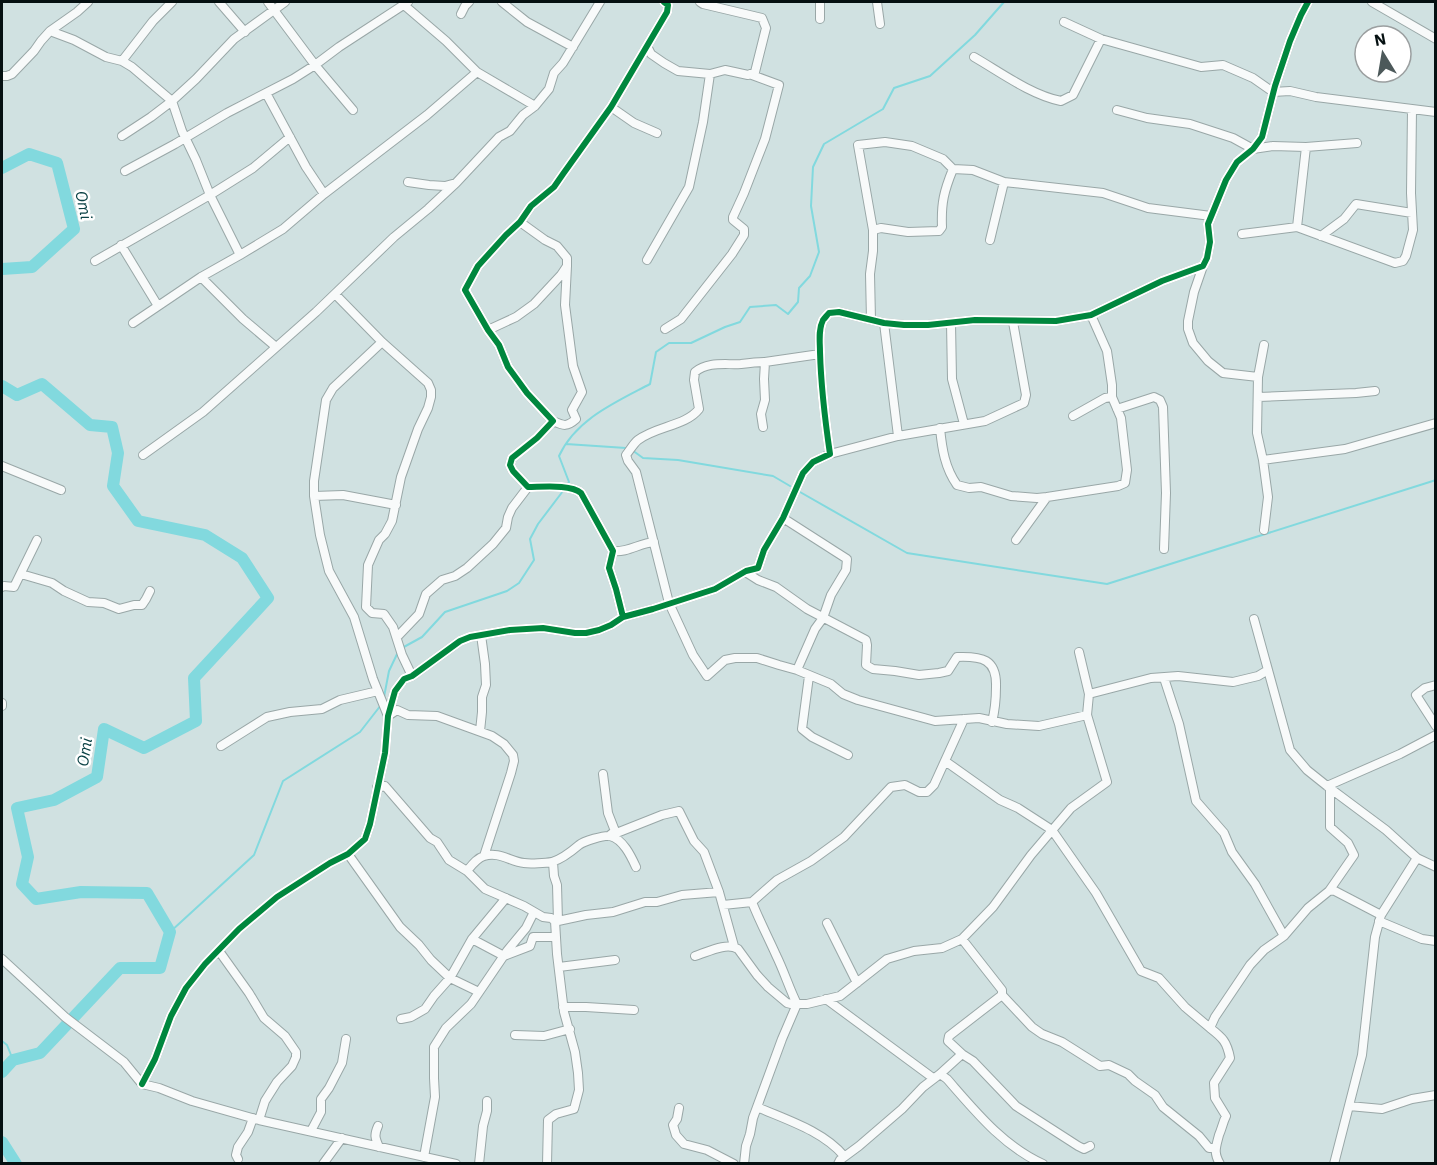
<svg xmlns="http://www.w3.org/2000/svg" width="1437" height="1165" font-family="'IBM Plex Sans',sans-serif">
  <style>
    .lines { fill: none; stroke-linecap: round; stroke-linejoin: round }
    .stream { stroke: #82d9de; stroke-width: 2 }
    .river { stroke: #82d9de; stroke-width: 12 }
    .minor-casing { stroke: #99a7a7; stroke-width: 10 }
    .minor { stroke: #f8fafa; stroke-width: 8 }
    .cycleway-casing { stroke: #fff; stroke-width: 10 }
    .cycleway { stroke: #00873e; stroke-width: 6 }
    .labels { text-anchor: middle; stroke-width: 5; stroke-linejoin: round; paint-order: stroke }
    .water-label { font-size: 16px; font-style: italic; fill: #0b4245; stroke: #fff }
  </style>
  <rect width="100%" height="100%" fill="#d0e1e1"/>
  <g class="lines">
    <path class="stream" d="M 566,444 L 626,448
      M 632,450 L 643,458 L 678,460 L 773,476 L 790,486
      M 566,486 L 569,482 L 559,456 C 576,419 616,402 650,384 L 656,352 L 669,343 L 691,343 L 725,327 L 740,322 L 750,307 L 776,305 L 788,314 L 798,302 L 799,288 L 810,276 L 819,252 L 811,206 L 813,167 L 824,144 L 883,109 L 894,88 L 930,76 L 975,35 L 1004,2
      M 800,492 L 907,553 L 1107,584 L 1436,480
      M 402,648 L 422,637 L 445,612 L 507,591 L 519,583 L 534,560 L 530,539 L 538,524 L 563,491
      M 384,697 L 389,671 L 398,652
      M 170,932 L 254,855 L 283,781 L 360,732 L 381,705
      M 2,1041 L 7,1045 L 13,1060"/>
    <path class="river" d="M 2,168 L 29,154 L 57,163 L 74,229 L 32,267 L 2,269
      M 2,386 L 17,395 L 42,384 L 90,425 L 112,427 L 118,453 L 113,486 L 138,521 L 205,535 L 242,558 L 268,598 L 194,678 L 196,721 L 144,748 L 104,729 L 97,777 L 54,800 L 17,808 L 28,857 L 22,884 L 36,899 L 81,892 L 147,893 L 170,932 L 160,968 L 120,968 L 40,1053 L 13,1060 L 2,1072
      M 2,1142 L 16,1164"/>
    <g class="minor-casing">
      <path id="minor" d="M 219,2 L 245,32
        M 268,2 L 315,65 L 353,110
        M 502,2 L 527,22 L 573,47
        M 877,2 L 880,24
        M 1372,2 L 1436,39
        M 404,5 L 446,41 L 477,72 L 535,106
        M 461,14 L 465,6 L 469,2
        M 820,19 L 820,2
        M 1064,22 L 1101,39
        M 50,31 L 77,12 L 88,2
        M 647,46 L 651,54 L 664,63 L 678,71 L 710,74 L 725,70 L 748,75 L 755,72 L 766,28 L 762,18 L 703,4 L 700,2
        M 974,57 C 1000,72 1031,95 1061,101 L 1073,95 L 1101,39 L 1201,67 L 1223,65 L 1253,78 L 1273,92 L 1290,91 L 1316,97 L 1436,112
        M 122,61 L 153,21 L 172,2
        M 2,76 L 7,76 L 12,74 L 34,51 L 41,41 L 50,31 L 74,40 L 106,57 L 122,61 L 132,67 L 172,101 L 182,131 L 196,160 L 210,195 L 253,168 L 290,137
        M 266,93 L 306,167 L 324,194
        M 611,107 L 634,123 L 657,133
        M 1117,110 L 1147,118 L 1190,124 L 1233,138 L 1253,149 L 1273,146 L 1306,147 L 1357,143
        M 122,136 L 151,117 L 172,101 L 196,79 L 234,39 L 285,2
        M 125,171 L 175,144 L 227,113 L 293,79 L 315,65 L 339,47 L 408,2
        M 408,182 L 429,185 L 445,186 L 456,183 L 499,137 L 510,131 L 523,115 L 535,106 L 549,89 L 554,73 L 563,63 L 600,2
        M 1297,227 L 1306,147
        M 873,230 L 881,228 L 908,232 L 939,231 L 942,227 C 941,203 944,191 953,169
        M 1242,234 L 1297,227 L 1395,263 L 1403,261 L 1406,256 L 1413,230 L 1411,193 L 1412,110
        M 1321,236 L 1344,219 L 1356,204 L 1412,213
        M 990,240 L 1004,182
        M 121,245 L 158,306
        M 647,260 L 689,187 L 703,122 L 710,74
        M 95,261 L 210,195 L 240,255
        M 1203,266 L 1194,292 L 1188,321 L 1188,329 L 1193,343 L 1208,361 L 1223,373 L 1258,377
        M 201,277 L 243,319 L 276,347
        M 335,294 L 382,342 L 428,383 L 431,390 L 431,397 L 428,408 L 418,429 L 401,477 L 392,521 L 385,534 L 379,540 L 368,565 L 366,607 L 372,613 L 384,614 L 393,627 L 402,655 L 412,676
        M 871,320 L 870,274 L 873,251 L 873,230 L 858,145 L 885,142 L 912,146 L 943,159 L 953,169 L 973,170 L 1004,182 L 1103,193 L 1148,208 L 1211,216
        M 133,323 L 201,277 L 240,255 L 283,229 L 324,194 L 427,115 L 477,72
        M 884,323 L 898,436
        M 951,323 L 952,379 L 964,424
        M 665,329 L 681,319 L 732,254 L 744,235 L 744,229 L 733,220 L 733,217 L 744,193 L 765,139 L 779,85 L 752,75
        M 488,330 L 516,317 L 534,304 L 561,275 L 567,266 L 567,258 L 557,246 L 545,240 L 520,222
        M 382,342 L 333,388 L 326,400 L 314,481 L 314,496 L 320,535 L 329,571 L 354,617 L 373,679 L 388,716 L 397,710 L 408,715 L 437,716 L 492,736 L 504,744 L 513,755 L 514,761 L 511,773 L 484,856
        M 1264,345 L 1258,377 L 1257,433 L 1263,460 L 1268,497 L 1264,530
        M 765,362 C 757,362 749,363 741,364 C 726,365 708,361 695,372 L 694,380 L 699,409 C 686,426 656,426 638,440 C 634,443 630,450 626,455 L 628,461 L 636,472 L 669,603 L 693,655 L 707,676 L 725,660 L 735,658 L 757,658 L 779,665 L 797,670 L 831,684 L 843,694 L 858,700 L 935,721 L 979,718 L 1007,724 L 1039,726 L 1087,715
        M 1258,397 L 1356,393 L 1375,391
        M 1117,409 L 1154,397 L 1160,400 L 1163,407 L 1166,493 L 1164,549
        M 1073,416 L 1105,398 L 1112,397
        M 553,421 C 564,426 567,427 576,419 L 572,410 L 582,392 L 573,366 L 565,305 L 567,266
        M 763,427 L 761,414 L 765,400 L 764,379 L 765,362 L 820,354
        M 940,428 C 942,449 945,468 957,485 L 969,488 L 981,487 L 1011,496 L 1037,498 L 1047,497
        M 830,454 L 898,436 L 985,421 L 1024,403 L 1026,395 L 1013,322
        M 143,455 L 203,412 L 316,312 L 394,237 L 428,209 L 456,183
        M 1263,460 L 1345,449 L 1436,423
        M 2,466 L 61,490
        M 314,496 L 343,495 L 396,505
        M 783,518 L 847,559 L 846,570 L 831,595 L 823,618 L 815,629 L 797,670
        M 1016,540 L 1047,497 L 1118,486 L 1125,483 L 1127,470 L 1121,418 L 1112,397 L 1112,385 L 1107,351 L 1091,315
        M 613,551 C 627,553 640,543 654,542
        M 743,573 L 747,573 L 758,580 L 776,587 L 807,609 L 866,640 L 867,645 L 866,665 L 873,669 L 895,671 L 919,675 L 939,673 L 948,671 L 957,657 C 982,656 997,659 996,687 C 996,699 995,710 992,722
        M 21,574 L 52,583 L 64,591 L 88,602 L 104,603 L 119,609 L 134,605 L 142,605 L 146,599 L 150,591
        M 2,587 L 4,586 L 14,587 L 37,540
        M 623,617 L 616,589 L 609,568 L 613,551 L 581,493 C 571,484 542,487 528,487 L 513,471 L 510,465 L 512,458 L 537,438 L 553,421 L 527,393 L 508,367 L 499,345 L 488,330 L 465,290 L 478,266 L 506,235 L 520,222 L 531,206 L 554,187 L 563,174 L 611,107 L 667,12 L 668,5 L 664,2
        M 1254,619 L 1290,750 L 1307,770 L 1327,786 L 1386,830 L 1417,858 L 1436,867
        M 397,637 L 419,614 L 426,594 L 442,580 L 455,576 L 467,568 L 493,544 L 506,528 L 508,517 L 512,508 L 528,487
        M 809,676 L 802,729 L 812,737 L 848,755
        M 1164,678 L 1179,724 L 1196,801 L 1224,833 L 1232,852 L 1255,884 L 1284,936
        M 1436,685 L 1425,688 L 1416,695 L 1436,726
        M 1089,694 L 1151,678 L 1178,676 L 1233,682 L 1258,676 L 1268,670
        M 2,703 L 2,706
        M 480,731 L 482,712 L 482,697 L 486,685 L 485,664 L 481,635
        M 221,746 L 267,717 L 290,712 L 322,709 L 340,700 L 378,691
        M 945,761 L 1000,800 L 1018,808 L 1052,830 L 1096,893 L 1141,971 L 1159,978 L 1185,1007 L 1210,1028
        M 603,774 L 608,813 L 615,831 L 610,835
        M 1327,786 L 1400,754 L 1436,735
        M 377,787 L 385,786 L 430,838 L 437,842 L 449,860 L 467,871 L 485,889 L 524,906 L 543,917 L 551,918 L 555,921 L 558,921 L 586,915 L 613,912 L 645,902 L 657,902 L 682,895 L 719,892 L 734,946
        M 609,836 L 662,815 L 679,811 L 694,841 L 704,852 L 719,892
        M 348,854 L 400,927 L 419,945 L 431,960 L 450,978 L 479,992
        M 553,862 L 554,876 L 557,885 L 558,921
        M 467,871 C 472,865 477,858 484,856 C 499,851 511,862 524,863 C 530,864 546,863 552,862 C 562,859 572,851 579,845 C 584,841 604,835 610,836 C 623,839 631,856 636,867
        M 1329,891 L 1354,855 L 1348,843 L 1330,827 L 1330,788
        M 723,905 L 752,902
        M 1379,921 L 1422,939 L 1436,941
        M 827,923 L 857,983
        M 472,939 L 504,956 L 530,946 L 533,937 L 555,937
        M 219,951 L 249,993 L 264,1018 L 285,1036 L 296,1052 L 296,1057 L 292,1066 L 277,1082 L 265,1101 L 259,1120
        M 695,956 C 708,952 726,942 738,949 L 757,975 L 768,987 L 787,1003 L 791,1004 L 807,1004 L 840,996 L 887,959 L 914,951 L 942,948 L 962,939 L 993,907 L 1031,855 L 1071,808 L 1107,782 L 1087,715 L 1089,694 L 1079,652
        M 2,959 L 65,1017 L 124,1062 L 142,1084 L 159,1088 L 192,1101 L 259,1120 L 456,1164
        M 559,967 L 615,960
        M 1002,995 L 1032,1027 L 1042,1034 L 1062,1042 L 1100,1066 L 1109,1065 L 1128,1074 L 1135,1081 L 1155,1095 L 1163,1107 L 1199,1136 L 1209,1148 L 1215,1148
        M 826,999 L 933,1078
        M 563,1007 L 586,1007 L 634,1010
        M 401,1019 L 411,1017 L 425,1009 L 434,996 L 450,978 L 472,939 L 506,898
        M 515,1035 L 544,1036 L 570,1029
        M 962,1054 L 973,1061 L 1016,1106 L 1078,1146 L 1084,1149 L 1090,1146
        M 940,1074 L 962,1054 L 948,1041 L 949,1036 L 1002,995 L 1002,990 L 962,939
        M 142,1084 L 155,1059 L 171,1016 L 186,988 L 205,964 L 239,929 L 277,897 L 330,863 L 348,854 L 365,839 L 370,824 L 385,753 L 388,716 L 395,691 L 404,679 L 412,676 L 460,641 L 470,637 L 510,630 L 543,628 L 575,633 L 586,633 L 599,630 L 611,625 L 623,617 L 653,609 L 715,589 L 746,571 L 758,568 L 764,550 L 783,518 L 803,473 L 813,462 L 830,454 C 825,420 821,387 820,352 C 820,342 818,330 823,320 C 824,319 828,314 829,313 L 839,312 L 884,323 L 904,325 L 928,325 L 975,320 L 1056,321 L 1091,315 L 1162,281 L 1203,266 L 1207,258 L 1210,242 L 1208,224 L 1226,180 L 1237,162 L 1253,149 L 1262,137 L 1275,86 L 1290,41 L 1301,15 L 1308,2
        M 1349,1106 L 1382,1109 L 1412,1099 L 1436,1095
        M 757,1107 C 787,1120 823,1131 844,1156
        M 679,1108 L 677,1119 L 673,1125 L 676,1135 L 684,1144 L 707,1150 L 734,1164
        M 378,1126 C 374,1135 375,1138 379,1147
        M 311,1131 L 321,1112 L 321,1099 L 329,1088 L 342,1063 L 346,1039
        M 424,1157 L 435,1097 L 434,1078 L 434,1047 L 446,1028 L 471,1004 L 507,951 L 526,928 L 534,912
        M 238,1159 L 236,1155 L 238,1147 L 248,1132 L 253,1118
        M 323,1164 L 342,1138
        M 479,1164 L 483,1126 L 487,1111 L 487,1101
        M 547,1164 L 548,1120 L 556,1114 L 574,1109 L 579,1090 L 578,1073 L 575,1052 L 564,1012 L 557,954 L 555,921
        M 744,1164 L 746,1146 L 750,1134 L 753,1118 L 782,1039 L 797,1004 C 789,988 784,971 776,955 C 768,937 759,920 752,902 L 777,880 L 811,861 L 844,837 L 891,787 L 905,785 L 919,792 L 927,792 L 934,785 L 964,719
        M 838,1164 L 840,1160 L 859,1146 L 902,1109 L 923,1087 L 940,1074 L 947,1079 C 975,1111 1003,1146 1043,1164
        M 1220,1164 C 1213,1152 1216,1147 1219,1135 C 1222,1128 1223,1122 1226,1116 L 1215,1098 L 1214,1083 L 1230,1058 C 1227,1042 1223,1038 1210,1028 L 1215,1017 L 1250,965 L 1264,950 L 1284,936 L 1308,908 L 1329,891 L 1333,890 L 1381,915
        M 1334,1164 L 1362,1055 L 1375,937 L 1381,915 L 1417,858"/>
    </g>
    <use href="#minor" class="minor"/>
    <g class="cycleway-casing">
      <path id="cycleway" d="M 623,617 L 616,589 L 609,568 L 613,551 L 581,493 C 571,484 542,487 528,487 L 513,471 L 510,465 L 512,458 L 537,438 L 553,421 L 527,393 L 508,367 L 499,345 L 488,330 L 465,290 L 478,266 L 506,235 L 520,222 L 531,206 L 554,187 L 563,174 L 611,107 L 667,12 L 668,5 L 664,2
        M 142,1084 L 155,1059 L 171,1016 L 186,988 L 205,964 L 239,929 L 277,897 L 330,863 L 348,854 L 365,839 L 370,824 L 385,753 L 388,716 L 395,691 L 404,679 L 412,676 L 460,641 L 470,637 L 510,630 L 543,628 L 575,633 L 586,633 L 599,630 L 611,625 L 623,617 L 653,609 L 715,589 L 746,571 L 758,568 L 764,550 L 783,518 L 803,473 L 813,462 L 830,454 C 825,420 821,387 820,352 C 820,342 818,330 823,320 C 824,319 828,314 829,313 L 839,312 L 884,323 L 904,325 L 928,325 L 975,320 L 1056,321 L 1091,315 L 1162,281 L 1203,266 L 1207,258 L 1210,242 L 1208,224 L 1226,180 L 1237,162 L 1253,149 L 1262,137 L 1275,86 L 1290,41 L 1301,15 L 1308,2"/>
    </g>
    <use href="#cycleway" class="cycleway"/>
  </g>
  <g class="labels">
    <g class="water-label">
      <text transform="translate(84 205) rotate(78)" y="6">Omi</text>
      <text transform="translate(84 752) rotate(-81)" y="6">Omi</text>
    </g>
  </g>
  <rect width="1437" height="1165" fill="none" stroke="#051011" stroke-width="6"/>
  <g transform="translate(1383 54) rotate(349)"><circle r="28" fill="#ffffff" stroke="#9b9fa0" stroke-width="1.5"/>
  <path d="M0-4.5L10 22L0 15L-10 22Z" fill="#4c595a"/>
  <text y="-9" font-size="16" font-weight="bold" text-anchor="middle" fill="#051011">N</text>
  </g>
</svg>
